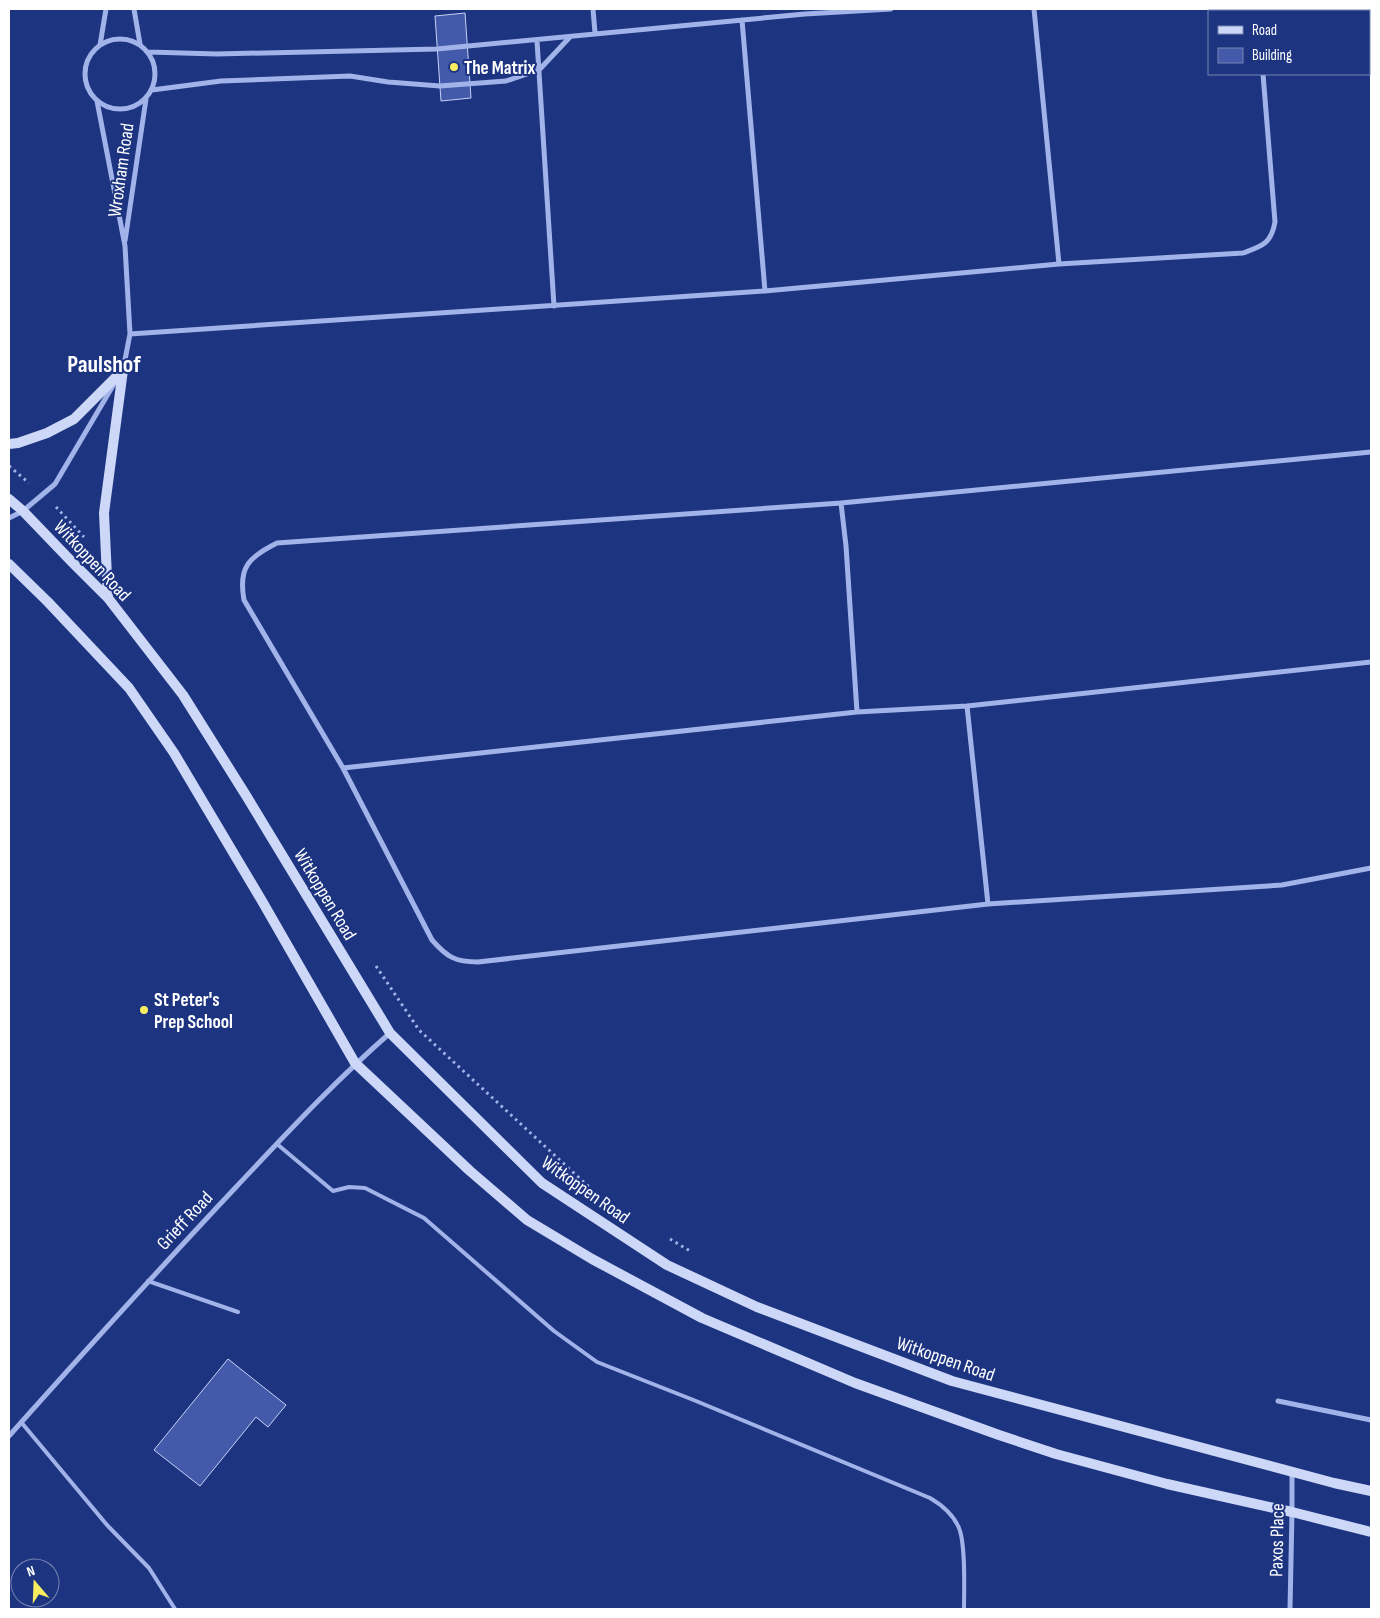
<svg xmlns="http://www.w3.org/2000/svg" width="1380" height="1618" font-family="'Sofia Sans Condensed',sans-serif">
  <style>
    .building { fill: #425aa9; stroke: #c6d2f7 }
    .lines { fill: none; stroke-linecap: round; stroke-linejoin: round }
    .path { stroke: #a2b3e9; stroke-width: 3; stroke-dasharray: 2.5 4; stroke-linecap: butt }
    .service { stroke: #a2b3e9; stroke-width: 4 }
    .minor { stroke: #a2b3e9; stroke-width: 5 }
    .secondary { stroke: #cdd7f7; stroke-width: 10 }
    .poi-dot { fill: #f8ed61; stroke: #1d3481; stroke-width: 2 }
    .labels { text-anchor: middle; stroke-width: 4; stroke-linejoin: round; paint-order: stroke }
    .poi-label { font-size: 19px; font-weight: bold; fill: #fff; stroke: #1d3481; text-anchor: start }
    .street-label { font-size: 19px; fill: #fff; stroke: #1d3481 }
    .district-label { font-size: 24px; font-weight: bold; fill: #fff; stroke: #1d3481 }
  </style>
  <rect width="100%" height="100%" fill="#1d3481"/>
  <path class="building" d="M 465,13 L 471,98 L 441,101 L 435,16 Z
    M 228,1359 L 286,1405 L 268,1427 L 256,1417 L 200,1486 L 154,1450 Z"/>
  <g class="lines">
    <path class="path" d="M 9,466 L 29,483
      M 56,507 L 84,537
      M 376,966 L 419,1030 L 589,1187
      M 670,1239 L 690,1251"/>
    <path class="service" d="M 277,1144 L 333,1191 L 349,1187 L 365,1188 L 424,1218 L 554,1331 L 597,1362 L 696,1401 L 930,1498 C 942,1505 953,1514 959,1528 C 966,1545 964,1590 964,1609
      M 148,1281 L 238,1312
      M 21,1422 L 107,1525 L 149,1568 L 175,1609"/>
    <path class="minor" d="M 134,9 L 140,44
      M 593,9 L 595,33
      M 1034,9 L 1059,264
      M 1258,9 L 1258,11
      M 742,20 L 765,291
      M85 74a35 35 0 1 1 70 0a35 35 0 1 1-70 0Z
      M 537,41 L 554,306
      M 100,45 L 106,9
      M 148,52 L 217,54 L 437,49 L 805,14 L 891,9
      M 152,90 L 221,81 L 350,76 L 388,82 L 440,86 L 506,81 L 539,70 L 570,37
      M 97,101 L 125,246 L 130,334 L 123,370
      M 125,241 L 146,99
      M 130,334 L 765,291 L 1059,264 L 1243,253 C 1262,246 1271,244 1275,222 L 1263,74
      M 1371,452 L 841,503 L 277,543 C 249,557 238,567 244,600 L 343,768 L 432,940 C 447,957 455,962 478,962 L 988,904 L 1282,885 L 1371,868
      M 841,503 L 846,546 L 857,712
      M 9,518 L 23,511 L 55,484 L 114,384
      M 967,706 L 988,904
      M 343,768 L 857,712 L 967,706 L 1371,662
      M 1278,1401 L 1371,1420
      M 9,1436 C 84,1352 160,1268 237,1186 C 286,1134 335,1081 390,1033
      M 1290,1609 L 1292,1512 L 1292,1472"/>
    <path class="secondary" d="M 9,444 L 18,443 L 47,433 L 74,419 L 123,370
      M 9,499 L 23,511 L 71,561 L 108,598 L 183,695 L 247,797 L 390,1033 L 542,1183 L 667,1265 L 757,1307 L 952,1381 L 1334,1483 L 1371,1491
      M 9,564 L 48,602 L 129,688 L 174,753 L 262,901 L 355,1063 L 470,1171 L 527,1220 L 592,1259 L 702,1318 L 855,1383 L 999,1435 L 1056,1454 L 1167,1484 L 1292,1512 L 1371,1532
      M 108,598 L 104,513 L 123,370"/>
  </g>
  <g class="poi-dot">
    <circle cx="454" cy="67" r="5"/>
    <circle cx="144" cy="1010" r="5"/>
  </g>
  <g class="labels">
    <g class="poi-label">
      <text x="464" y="74">The Matrix</text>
      <text x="154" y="1006">St Peter's<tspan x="154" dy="22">Prep School</tspan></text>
    </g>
    <g class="street-label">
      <text transform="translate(120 170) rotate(-82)" y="7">Wroxham Road</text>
      <text transform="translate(93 560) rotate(47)" y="7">Witkoppen Road</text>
      <text transform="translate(326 894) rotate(59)" y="7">Witkoppen Road</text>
      <text transform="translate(586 1189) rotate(35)" y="7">Witkoppen Road</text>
      <text transform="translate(184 1220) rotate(-47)" y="7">Grieff Road</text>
      <text transform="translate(946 1358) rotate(19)" y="7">Witkoppen Road</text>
      <text transform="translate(1276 1540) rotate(-89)" y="7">Paxos Place</text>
    </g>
    <g class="district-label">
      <text x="104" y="372">Paulshof</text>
    </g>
  </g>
  <rect width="1380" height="1618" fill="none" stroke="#ffffff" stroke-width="20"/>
  <rect x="1208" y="10" width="162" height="65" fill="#1d3481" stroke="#7785b3"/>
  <rect x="1218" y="26" width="25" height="8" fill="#cdd7f7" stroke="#7785b3"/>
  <text x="1252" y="35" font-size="15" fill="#ffffff">Road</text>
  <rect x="1218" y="48" width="25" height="15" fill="#425aa9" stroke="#7785b3"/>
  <text x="1252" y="60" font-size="15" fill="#ffffff">Building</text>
  <g transform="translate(35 1583) rotate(341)"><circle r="24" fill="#1d3481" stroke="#7785b3"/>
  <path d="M0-4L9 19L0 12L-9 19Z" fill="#f8ed61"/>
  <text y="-8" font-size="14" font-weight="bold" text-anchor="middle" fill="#ffffff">N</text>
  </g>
</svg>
